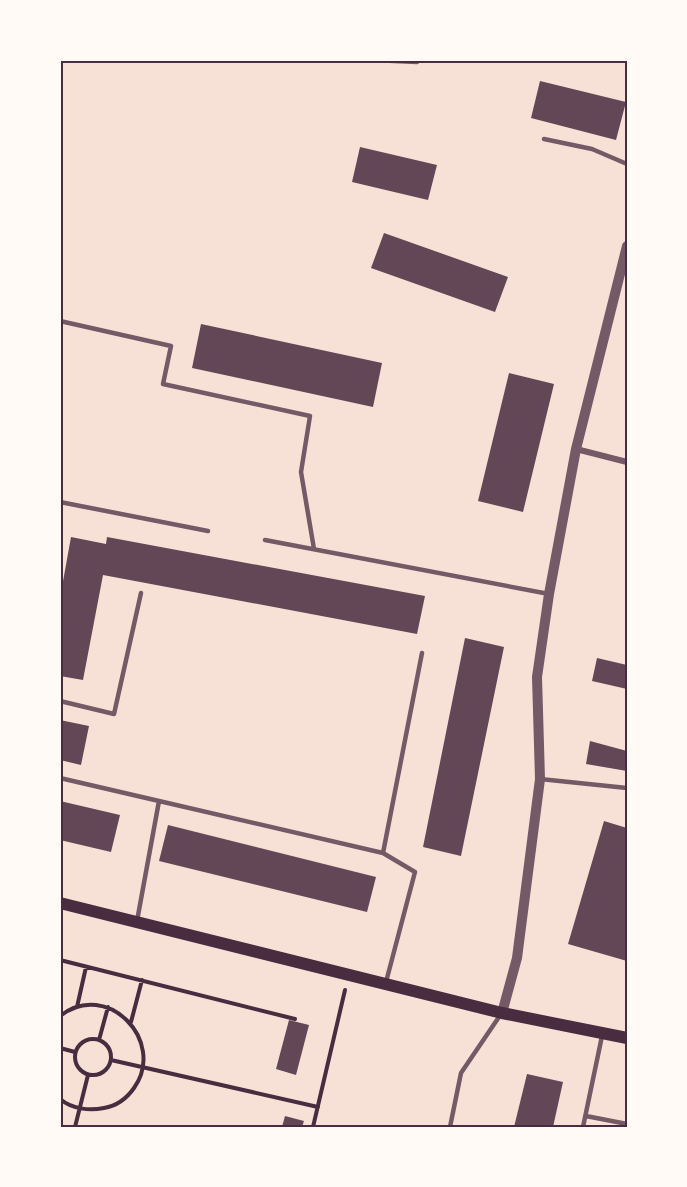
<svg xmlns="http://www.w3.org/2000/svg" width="687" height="1187" font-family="'Alegreya Sans',sans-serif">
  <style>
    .building { fill: #644757 }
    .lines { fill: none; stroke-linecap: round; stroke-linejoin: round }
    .path { stroke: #4a2c40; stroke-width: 4 }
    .service { stroke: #755966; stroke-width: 4.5 }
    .minor { stroke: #755966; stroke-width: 6 }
    .tertiary { stroke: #755966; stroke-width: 10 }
    .secondary { stroke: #4a2c40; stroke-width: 12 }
    .neatline { fill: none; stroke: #4a2c40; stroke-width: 2 }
  </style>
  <rect width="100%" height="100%" fill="#f7e1d7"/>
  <path class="building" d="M 540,81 L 626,102 L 616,140 L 531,118 Z
    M 360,147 L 437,165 L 428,200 L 352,182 Z
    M 384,233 L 508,277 L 495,312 L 371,268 Z
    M 201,324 L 382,363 L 373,407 L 192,368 Z
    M 509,373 L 554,384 L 523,512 L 478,501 Z
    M 71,537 L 106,544 L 107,537 L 425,596 L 417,634 L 103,575 L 83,680 L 60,676 L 60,598 Z
    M 465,638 L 504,647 L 461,856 L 423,847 Z
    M 597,658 L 627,665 L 627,689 L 592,681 Z
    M 60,720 L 89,726 L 81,765 L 60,760 Z
    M 590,741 L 627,751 L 627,771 L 586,764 Z
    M 60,801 L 120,815 L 111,852 L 60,840 Z
    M 604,821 L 627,828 L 627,961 L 568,944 Z
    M 168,825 L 376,877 L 367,912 L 159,861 Z
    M 289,1020 L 309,1025 L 296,1075 L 276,1069 Z
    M 527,1074 L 563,1082 L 553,1127 L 514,1127 Z
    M 285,1116 L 304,1121 L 302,1127 L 282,1127 Z"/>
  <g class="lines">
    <path class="path" d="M 60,960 L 295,1019
      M 77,1007 L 86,967
      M 60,1016 C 107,979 167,1041 134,1088 C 127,1098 116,1106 104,1108 C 89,1111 72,1109 60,1099
      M 131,1022 L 142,980
      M75 1057a18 18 0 1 1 36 0a18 18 0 1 1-36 0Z
      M 99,1040 L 108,1007
      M 60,1048 L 75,1052
      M 111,1060 L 318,1107
      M 75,1127 L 88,1075
      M 313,1127 L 345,990"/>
    <path class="service" d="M 372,60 L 417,62 L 418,60
      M 544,139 L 592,149 L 627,164
      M 60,321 L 171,346 L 163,384 L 310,416 L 301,472 L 314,549
      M 60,502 L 208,531
      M 265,540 L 549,594
      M 60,701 L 114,714 L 141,593
      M 60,778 L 159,801
      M 540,779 L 627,788
      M 383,853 L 415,872 L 386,982
      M 137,921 L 159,801 L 383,853 L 422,653
      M 586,1116 L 627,1124
      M 450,1127 L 461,1073 L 501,1014
      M 583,1127 L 602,1036"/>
    <path class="minor" d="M 576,449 L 627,462"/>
    <path class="tertiary" d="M 502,1013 L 517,958 L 540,779 L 537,677 L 549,594 L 576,449 L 627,246"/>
    <path class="secondary" d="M 60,903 L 502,1013 L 627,1038"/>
  </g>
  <rect width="687" height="1187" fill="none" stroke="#fffaf5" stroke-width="123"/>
  <rect x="62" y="62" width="564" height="1064" class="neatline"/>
</svg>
